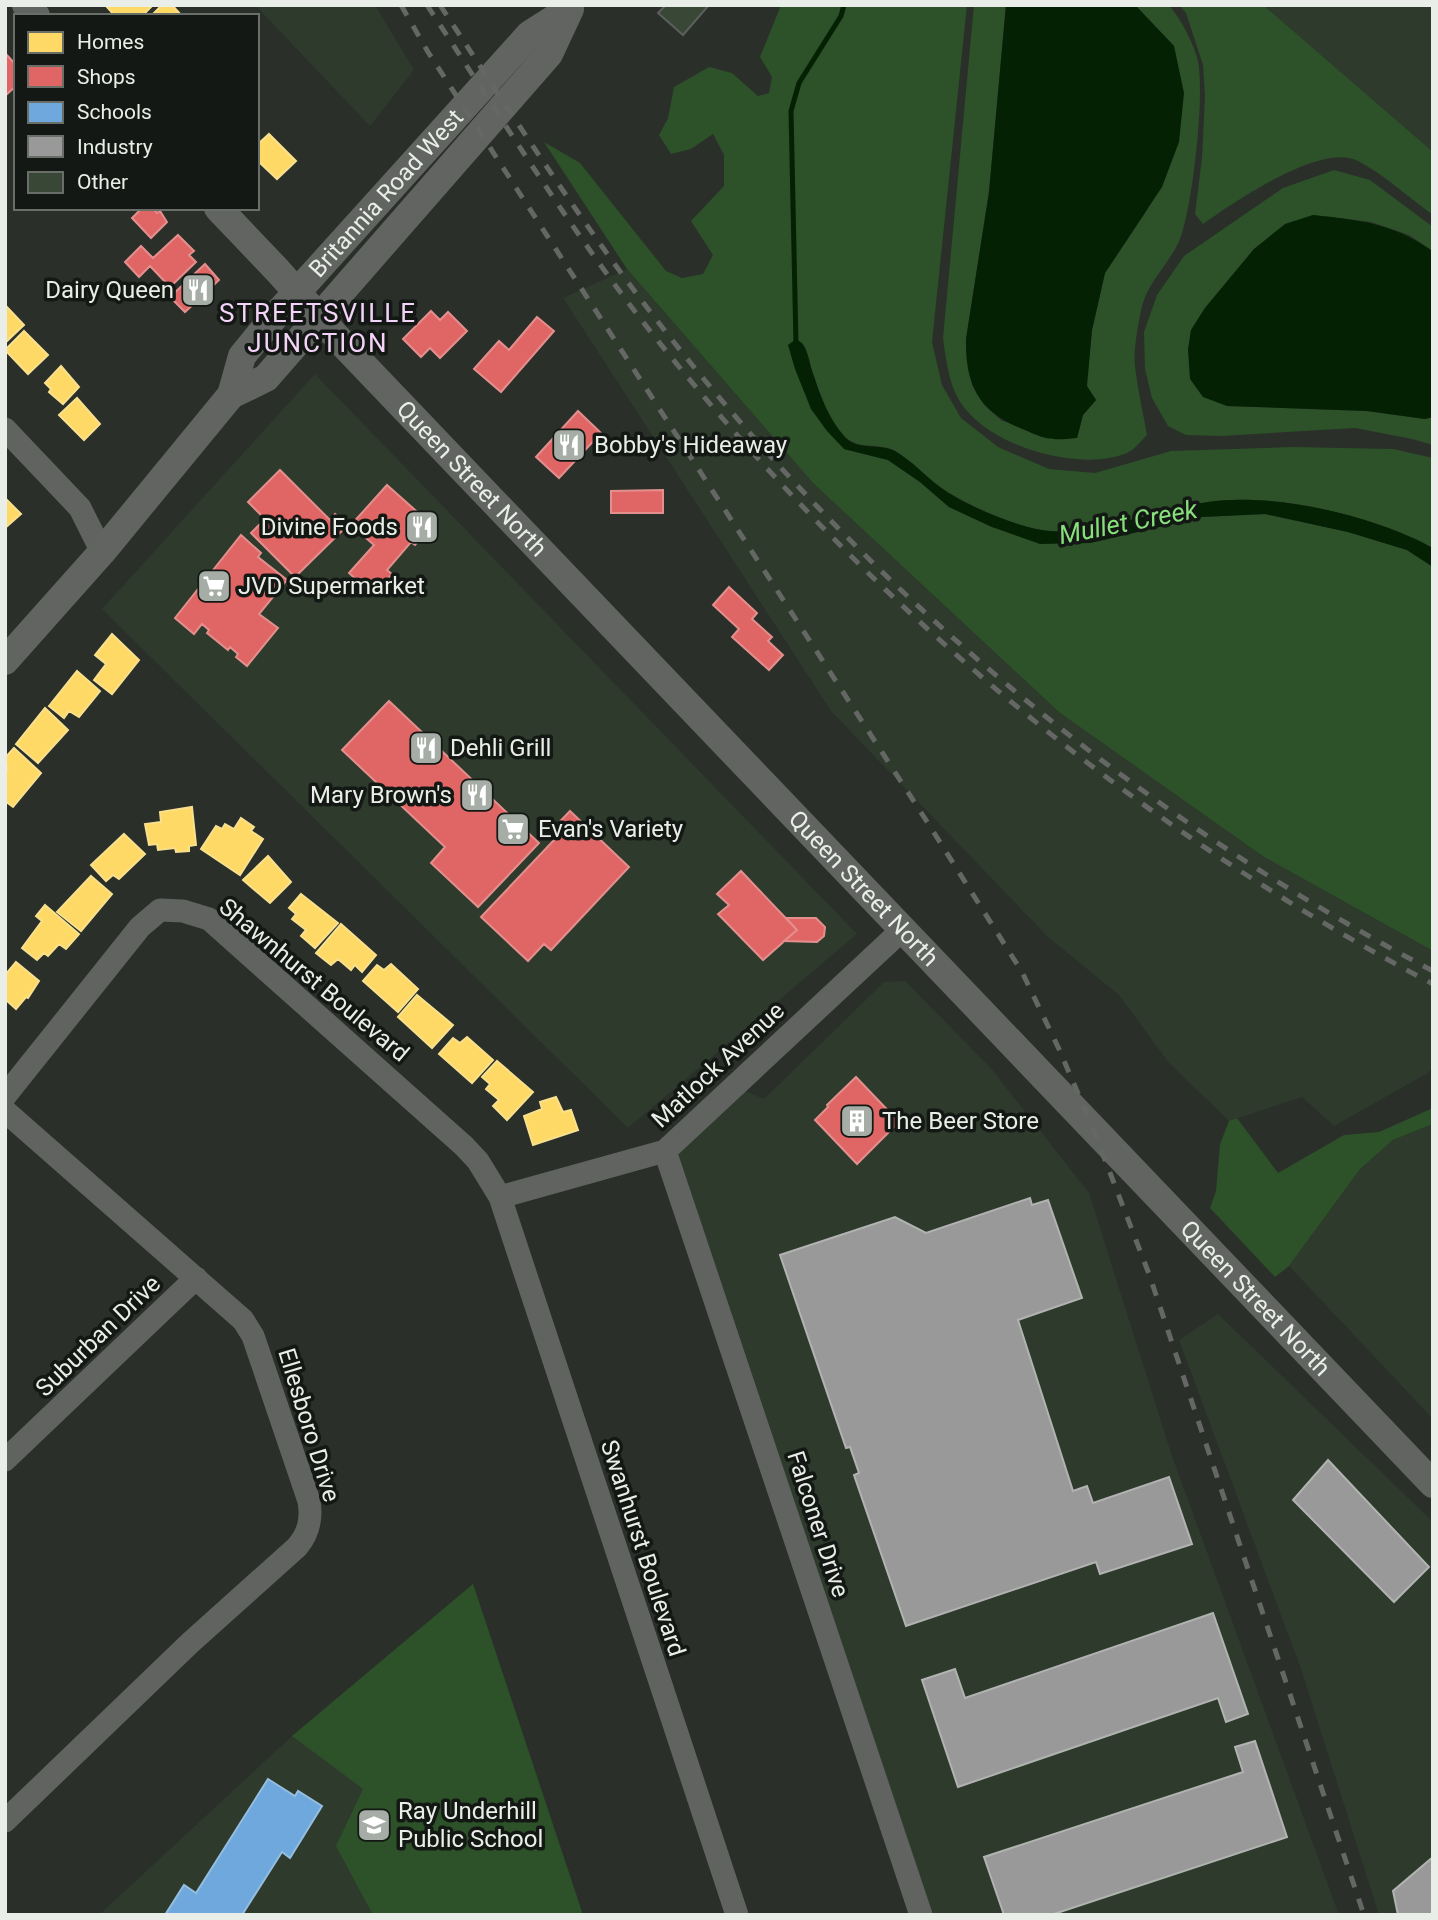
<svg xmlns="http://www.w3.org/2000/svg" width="1438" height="1920" font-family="Roboto,sans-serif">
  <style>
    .built { fill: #2d3a2c }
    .green { fill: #2d5128 }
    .water { fill: #042104 }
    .homes { fill: #ffd966; stroke: #f8e08d; stroke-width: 2 }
    .shops { fill: #e06666; stroke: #e38f8d; stroke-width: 2 }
    .schools { fill: #6fa8dc; stroke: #94bde0; stroke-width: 2 }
    .industry { fill: #999; stroke: #b1b3b1; stroke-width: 2 }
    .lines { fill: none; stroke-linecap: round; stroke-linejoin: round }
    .stream { stroke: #042104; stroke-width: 5 }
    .building { fill: #384736; stroke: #5c605c; stroke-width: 2 }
    .minor { stroke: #616361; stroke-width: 23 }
    .major { stroke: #616460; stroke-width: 28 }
    .rail { stroke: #656765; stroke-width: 5; stroke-dasharray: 12 12; stroke-linecap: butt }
    .labels { text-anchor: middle; stroke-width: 7; stroke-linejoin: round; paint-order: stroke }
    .street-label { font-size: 24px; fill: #e9efe8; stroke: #141814 }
    .poi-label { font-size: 24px; fill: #e9efe8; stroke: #141814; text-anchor: start }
    .neighbourhood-label { font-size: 26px; letter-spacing: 2px; fill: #f3d3f8; stroke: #141814 }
    .water-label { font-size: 26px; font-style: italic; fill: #88e07c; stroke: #141814 }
  </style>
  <rect width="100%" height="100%" fill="#2a2f2a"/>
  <path class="built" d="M 255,5 L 375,5 L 414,70 L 370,126 Z
    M 1246,5 L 1433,5 L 1433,168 Z
    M 627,269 L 813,483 L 1060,713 L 1264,857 L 1433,951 L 1433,1067 L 1428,1073 L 1334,1126 L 1302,1097 L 1229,1121 L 1169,1063 L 1119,995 L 1048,937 L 831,711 L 563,298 Z
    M 315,374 L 857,934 L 628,1128 L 102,609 Z
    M 905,981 L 990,1067 L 1089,1193 L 1171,1453 L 1339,1915 L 921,1915 L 665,1151 L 734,1086 L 764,1099 L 884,982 Z
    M 1433,1124 L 1433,1419 L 1289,1266 L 1360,1169 L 1393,1140 Z
    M 1218,1314 L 1433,1522 L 1433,1915 L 1379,1915 L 1301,1669 L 1179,1340 Z
    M 473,1584 L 583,1915 L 99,1915 L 292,1736 Z"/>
  <path class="green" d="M 781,5 L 967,5 L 932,342 L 942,385 L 961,418 L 998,447 L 1049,469 L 1095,473 L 1171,451 L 1293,447 L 1393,449 L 1433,458 L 1433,548 C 1375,516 1274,492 1208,502 C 1158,509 1108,533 1058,532 C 1025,531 967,506 940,487 C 924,475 912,461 895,451 C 881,443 863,449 849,440 C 833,431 818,389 812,371 C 810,364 808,353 804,346 C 803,345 797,340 796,340 L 844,449 L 888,460 L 920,482 L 949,507 L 992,527 L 1090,543 L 1202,517 L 1265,514 L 1348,532 L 1407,550 L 1433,567 L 1433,951 L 1264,857 L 1060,713 L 813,483 L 627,269 L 544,142 L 580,163 L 666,271 L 682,278 L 703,274 L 713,255 L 691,221 L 724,186 L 724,155 L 713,134 L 691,149 L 671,154 L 659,135 L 668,118 L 674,87 L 709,67 L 732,73 L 758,96 L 769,93 L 772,77 L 760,57 Z
    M 974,5 L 1006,5 L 989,192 L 966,339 L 972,385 L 984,405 L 1002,421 L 1077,438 L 1083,415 L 1096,400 L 1086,386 L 1092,330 L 1105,273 L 1147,210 L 1174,46 L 1135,5 L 1169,5 C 1181,20 1191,38 1197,57 C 1206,88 1193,200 1182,233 C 1175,258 1151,277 1143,303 C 1139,317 1133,352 1135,367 C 1138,390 1143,413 1147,435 C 1141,441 1134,450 1127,453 C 1079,473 986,446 959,400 C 948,381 946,359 943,338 Z
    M 1179,5 L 1263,5 L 1433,152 L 1433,215 C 1409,198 1385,175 1358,161 C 1321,142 1235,202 1203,224 L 1195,214 L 1202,158 L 1205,96 L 1203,65 L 1186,13 Z
    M 1334,170 L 1370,180 L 1433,227 L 1433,273 L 1431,250 L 1409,235 L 1371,222 L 1313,215 L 1254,249 L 1205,308 L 1191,330 L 1188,350 L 1227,406 L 1367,411 L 1425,419 L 1433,417 L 1433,445 L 1412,439 L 1355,428 L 1222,436 L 1186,435 L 1168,426 L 1152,398 L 1145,369 L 1144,332 L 1157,295 L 1184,256 L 1283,188 Z
    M 1433,1108 L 1433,1124 L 1393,1140 L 1360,1169 L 1289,1266 L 1275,1277 L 1210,1208 L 1216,1191 L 1220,1144 L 1229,1121 L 1237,1118 L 1278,1173 L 1344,1135 L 1379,1132 Z
    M 473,1584 L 583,1915 L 373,1915 L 336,1846 L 363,1789 L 292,1736 Z"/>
  <path class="water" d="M 1006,5 L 1135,5 L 1174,46 L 1184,93 L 1179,142 L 1162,187 L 1105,273 L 1092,330 L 1087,386 L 1096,400 L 1083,415 L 1077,438 C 1048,441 1046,439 1020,428 C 978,411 965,383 966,339 L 989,192 Z
    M 1313,215 C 1359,220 1392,223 1431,250 L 1433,417 L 1425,419 L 1367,411 L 1227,406 L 1203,397 L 1190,379 L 1188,350 L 1191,330 L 1205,308 L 1254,249 L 1285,224 Z
    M 796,339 C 800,342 802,342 804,346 C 809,355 810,367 814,376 C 820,396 830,421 845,437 C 857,451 880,443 895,451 C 912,461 924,475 940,487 C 961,503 1010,524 1036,529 C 1087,540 1156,509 1208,502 C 1274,492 1375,516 1433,548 L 1433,567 L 1407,550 L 1348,532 L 1265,514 L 1202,517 L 1090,543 L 1040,544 L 992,527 L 949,507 L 920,482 L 888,460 L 844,449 L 827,431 L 811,409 L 795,369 L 788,345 Z"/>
  <path class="homes" d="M 109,5 L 153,5 L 142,16 L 115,16 L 107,7 Z
    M 162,5 L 172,5 L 182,16 L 151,16 Z
    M 269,134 L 296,161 L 277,179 L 257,160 L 257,145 Z
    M 5,305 L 24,325 L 6,342 L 5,341 Z
    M 24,331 L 48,355 L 28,374 L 5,350 Z
    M 61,366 L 79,387 L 63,404 L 49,392 L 51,389 L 45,383 Z
    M 77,398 L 100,424 L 84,440 L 59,415 Z
    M 5,498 L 21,514 L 5,528 Z
    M 112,634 L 139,660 L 112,694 L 94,680 L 106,664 L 95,655 Z
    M 77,671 L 100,691 L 79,717 L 69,711 L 64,718 L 49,706 Z
    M 45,708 L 68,730 L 38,763 L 16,744 Z
    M 14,748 L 41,773 L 13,807 L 5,801 L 5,772 L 8,768 L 5,765 L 5,758 Z
    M 192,807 L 196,845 L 189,846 L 189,851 L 176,852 L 175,848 L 158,850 L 157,844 L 149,845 L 145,824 L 161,822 L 160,812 Z
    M 241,818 L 254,827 L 251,831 L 263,839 L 240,875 L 201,849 L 216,826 L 222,829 L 225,824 L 234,829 Z
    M 124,834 L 145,854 L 119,879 L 113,875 L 106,881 L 91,865 Z
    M 268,856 L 291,882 L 270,903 L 243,880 Z
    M 91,876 L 112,894 L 81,931 L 57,912 Z
    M 301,894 L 338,923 L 315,948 L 301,936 L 306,930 L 292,919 L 296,914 L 289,908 Z
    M 45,905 L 79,934 L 66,949 L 59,944 L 48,956 L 44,953 L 37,960 L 22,948 L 42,921 L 36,916 Z
    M 341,924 L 376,955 L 362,972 L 355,965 L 351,970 L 338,959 L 331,965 L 316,953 Z
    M 16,962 L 39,981 L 28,998 L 26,997 L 16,1009 L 5,999 L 5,975 Z
    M 391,964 L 418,989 L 398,1012 L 363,981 L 377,965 L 384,970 Z
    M 417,995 L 453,1025 L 432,1048 L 398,1017 Z
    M 467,1037 L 493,1060 L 472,1083 L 439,1054 L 453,1038 L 460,1043 Z
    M 497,1061 L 533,1092 L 507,1120 L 493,1106 L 499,1100 L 486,1089 L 490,1084 L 482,1077 Z
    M 556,1097 L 563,1112 L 571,1110 L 578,1130 L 533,1145 L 524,1116 L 542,1109 L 540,1102 Z"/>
  <path class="shops" d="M 5,53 L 16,65 L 16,86 L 6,95 Z
    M 142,208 L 153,208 L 157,213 L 160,211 L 167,222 L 151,238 L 132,218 Z
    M 178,235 L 194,251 L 189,255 L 196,262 L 170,287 L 150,266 L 139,277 L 125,262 L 141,246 L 153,258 Z
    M 205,264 L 219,280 L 185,312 L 170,297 Z
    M 431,311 L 440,320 L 448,312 L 467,331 L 440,358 L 430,348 L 421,357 L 403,339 Z
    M 537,317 L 554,331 L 501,392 L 474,369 L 499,341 L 509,350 Z
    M 578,411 L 601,433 L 559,478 L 536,457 Z
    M 280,470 L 330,520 L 335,514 L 347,526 L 295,577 L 251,533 L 265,519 L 248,502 Z
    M 387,485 L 432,525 L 415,545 L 411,542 L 387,570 L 392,574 L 373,595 L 349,573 L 374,545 L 351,525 Z
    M 663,490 L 663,513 L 611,513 L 611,491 Z
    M 241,535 L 261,553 L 258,557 L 287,580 L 259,614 L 278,628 L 247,666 L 236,657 L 238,654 L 230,647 L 228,650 L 207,633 L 209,630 L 202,624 L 194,634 L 175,618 Z
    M 729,587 L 757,613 L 752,619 L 772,637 L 768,641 L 783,655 L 769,670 L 732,637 L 739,629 L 713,605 Z
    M 389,701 L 539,843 L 478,907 L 431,863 L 445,847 L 342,750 Z
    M 570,811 L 629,867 L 551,950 L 544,944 L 528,961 L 481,917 L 555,839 L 549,833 Z
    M 741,871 L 797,930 L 763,960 L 718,914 L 729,905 L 717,894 Z
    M 786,918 L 816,918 L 825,927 L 824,936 L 817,942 L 784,941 L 797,930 Z
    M 856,1077 L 899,1122 L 857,1164 L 815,1120 L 828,1107 L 827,1105 Z"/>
  <path class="schools" d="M 268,1779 L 295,1796 L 298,1791 L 322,1806 L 290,1858 L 282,1852 L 242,1915 L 165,1915 L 184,1885 L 196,1893 Z"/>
  <path class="industry" d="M 1030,1198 L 1032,1205 L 1048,1200 L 1082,1298 L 1018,1320 L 1073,1491 L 1087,1486 L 1093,1503 L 1169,1477 L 1192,1544 L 1100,1574 L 1096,1562 L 906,1626 L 854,1475 L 859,1473 L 850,1447 L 846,1448 L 780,1255 L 895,1217 L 926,1233 Z
    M 1328,1460 L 1429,1567 L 1394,1602 L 1293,1500 Z
    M 1213,1613 L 1248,1714 L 1226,1722 L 1218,1698 L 958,1787 L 922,1680 L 955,1669 L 965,1698 Z
    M 1255,1741 L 1287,1837 L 1051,1915 L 1004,1915 L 984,1857 L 1243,1772 L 1235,1747 Z
    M 1433,1857 L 1433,1915 L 1398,1915 L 1393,1891 Z"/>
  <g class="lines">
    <path class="stream" d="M 796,344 L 791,111 L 799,83 L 841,16 L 844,5"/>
  </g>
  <path class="building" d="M 666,5 L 709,5 L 683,35 L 658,13 Z"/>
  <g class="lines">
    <path class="minor" d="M 5,429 L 80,508 L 102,552
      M 5,1096 L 140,927 L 160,910 L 183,911 L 209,919 L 464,1146 L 478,1161 L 500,1197 L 737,1915
      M 5,1111 L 243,1320 L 253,1336 L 309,1501 C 312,1519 309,1533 297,1547 L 190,1643 L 5,1821
      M 665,1151 L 921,1915
      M 500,1197 L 665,1151 L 902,930
      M 5,1460 L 196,1278"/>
    <g class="major">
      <path d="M 26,5 L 36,16"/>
      <path id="s1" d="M 218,208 L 278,271 L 343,344 L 1433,1484"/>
      <path d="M 231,395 L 266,378 L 549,54 L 570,9"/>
      <path id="s2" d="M 5,661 L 102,552 L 231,395 L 242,356 L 269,323 L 530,34 L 568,10"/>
    </g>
    <path class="rail" d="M 401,5 L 428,52 L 924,817 L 1022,972 L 1059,1049 L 1092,1126 L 1149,1274 L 1364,1915
      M 427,5 C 504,122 578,243 667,352 C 877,612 1136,828 1433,984
      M 440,5 C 515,119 588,234 673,341 C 879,601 1140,817 1433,971"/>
  </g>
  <defs>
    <g id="restaurant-square" transform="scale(1.75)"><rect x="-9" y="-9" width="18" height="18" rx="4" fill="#a6aca6" stroke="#141814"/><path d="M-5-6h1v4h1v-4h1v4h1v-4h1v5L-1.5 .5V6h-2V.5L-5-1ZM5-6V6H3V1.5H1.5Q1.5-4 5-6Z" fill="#fff"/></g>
    <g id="supermarket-square" transform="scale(1.75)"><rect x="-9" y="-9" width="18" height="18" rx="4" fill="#a6aca6" stroke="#141814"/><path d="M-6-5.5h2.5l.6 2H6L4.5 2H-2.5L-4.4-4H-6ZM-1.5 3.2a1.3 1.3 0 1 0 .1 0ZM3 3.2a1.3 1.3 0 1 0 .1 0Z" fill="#fff"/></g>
    <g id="building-square" transform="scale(1.75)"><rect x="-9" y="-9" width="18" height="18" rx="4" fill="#a6aca6" stroke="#141814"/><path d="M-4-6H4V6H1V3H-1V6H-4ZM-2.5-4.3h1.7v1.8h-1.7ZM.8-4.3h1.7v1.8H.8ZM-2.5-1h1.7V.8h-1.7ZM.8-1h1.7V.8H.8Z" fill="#fff"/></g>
    <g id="school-square" transform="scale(1.75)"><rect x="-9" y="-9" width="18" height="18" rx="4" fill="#a6aca6" stroke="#141814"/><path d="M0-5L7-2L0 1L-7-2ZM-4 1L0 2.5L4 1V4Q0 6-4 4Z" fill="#fff"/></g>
  </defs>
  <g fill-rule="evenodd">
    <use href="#restaurant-square" x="198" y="290"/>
    <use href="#restaurant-square" x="569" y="445"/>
    <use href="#restaurant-square" x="422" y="527"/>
    <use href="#supermarket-square" x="214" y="586"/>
    <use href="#restaurant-square" x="426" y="748"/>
    <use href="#restaurant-square" x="477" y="795"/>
    <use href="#supermarket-square" x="513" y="829"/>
    <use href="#building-square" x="857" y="1121"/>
    <use href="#school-square" x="374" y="1825"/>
  </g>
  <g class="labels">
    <g class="street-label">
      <text dy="8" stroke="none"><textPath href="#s2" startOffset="607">Britannia Road West</textPath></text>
      <text dy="8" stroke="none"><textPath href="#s1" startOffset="371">Queen Street North</textPath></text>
      <text dy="8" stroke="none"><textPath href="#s1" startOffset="938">Queen Street North</textPath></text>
      <text transform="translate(314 980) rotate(40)" y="8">Shawnhurst Boulevard</text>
      <text transform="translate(718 1065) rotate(-43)" y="8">Matlock Avenue</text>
      <text dy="8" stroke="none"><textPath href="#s1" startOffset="1505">Queen Street North</textPath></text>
      <text transform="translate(98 1336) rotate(-44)" y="8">Suburban Drive</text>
      <text transform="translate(309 1425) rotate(73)" y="8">Ellesboro Drive</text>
      <text transform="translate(818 1524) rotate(72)" y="8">Falconer Drive</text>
      <text transform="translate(643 1548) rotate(72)" y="8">Swanhurst Boulevard</text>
    </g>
    <g class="poi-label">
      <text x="174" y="298" text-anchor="end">Dairy Queen</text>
      <text x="594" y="453">Bobby's Hideaway</text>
      <text x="398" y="535" text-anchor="end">Divine Foods</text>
      <text x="238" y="594">JVD Supermarket</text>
      <text x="450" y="756">Dehli Grill</text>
      <text x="452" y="803" text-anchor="end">Mary Brown's</text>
      <text x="538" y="837">Evan's Variety</text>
      <text x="882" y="1129">The Beer Store</text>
      <text x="398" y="1819">Ray Underhill<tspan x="398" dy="28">Public School</tspan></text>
    </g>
    <g class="neighbourhood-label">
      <text x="318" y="322">STREETSVILLE<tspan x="318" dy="30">JUNCTION</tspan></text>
    </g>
    <g class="water-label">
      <text transform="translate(1128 522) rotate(-11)" y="9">Mullet Creek</text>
    </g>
  </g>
  <rect width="1438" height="1920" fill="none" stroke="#e9efe8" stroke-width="14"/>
  <rect x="14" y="14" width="245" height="196" fill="#141814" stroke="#696e69" stroke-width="2"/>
  <rect x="28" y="32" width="35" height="21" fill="#ffd966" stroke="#696e69" stroke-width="2"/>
  <text x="77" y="49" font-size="21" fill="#e9efe8">Homes</text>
  <rect x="28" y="66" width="35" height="21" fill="#e06666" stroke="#696e69" stroke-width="2"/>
  <text x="77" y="84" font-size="21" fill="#e9efe8">Shops</text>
  <rect x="28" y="102" width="35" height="21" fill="#6fa8dc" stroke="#696e69" stroke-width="2"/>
  <text x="77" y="119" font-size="21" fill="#e9efe8">Schools</text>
  <rect x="28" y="136" width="35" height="21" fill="#999999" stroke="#696e69" stroke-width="2"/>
  <text x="77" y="154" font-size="21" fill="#e9efe8">Industry</text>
  <rect x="28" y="172" width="35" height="21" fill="#384736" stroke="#696e69" stroke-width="2"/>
  <text x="77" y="189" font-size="21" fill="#e9efe8">Other</text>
</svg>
